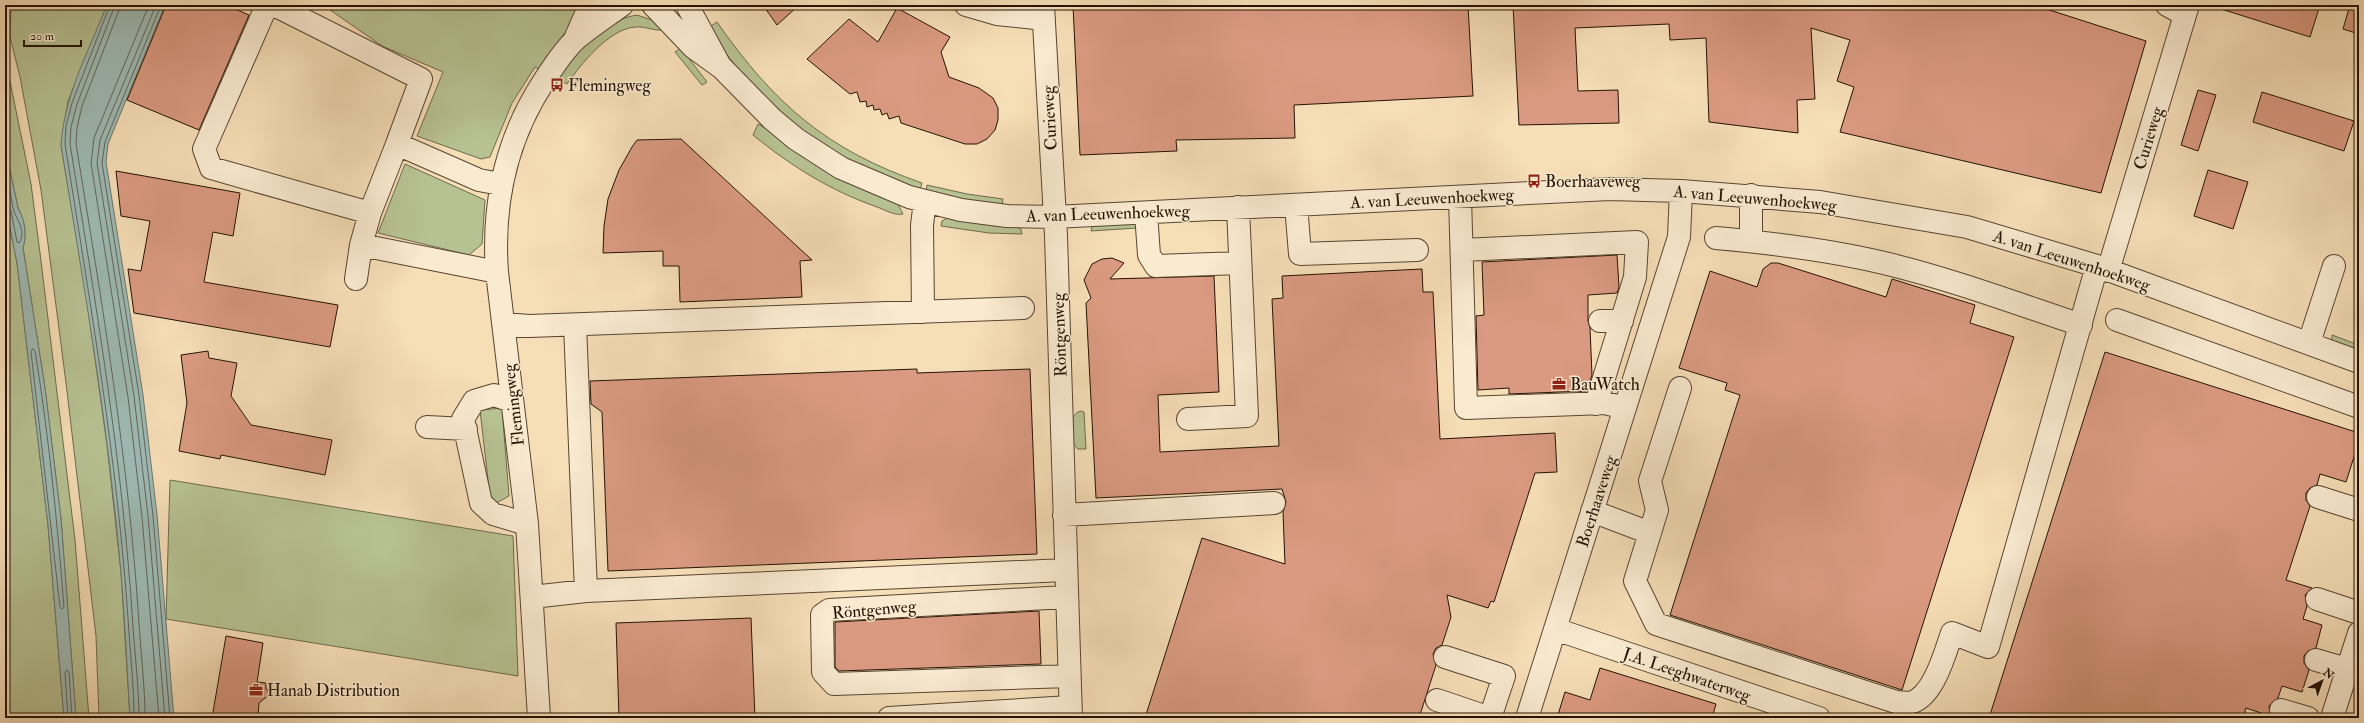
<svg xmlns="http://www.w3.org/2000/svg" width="2364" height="723" font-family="'IM FELL Double Pica',serif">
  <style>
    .green { fill: #b7c293; stroke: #6e6a4c }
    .water { fill: #9ebbb5; stroke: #6d776e }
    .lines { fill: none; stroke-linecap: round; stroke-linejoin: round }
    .shore { stroke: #61665c; stroke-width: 1 }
    .building { fill: #da9a81; stroke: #241204 }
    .minor-casing { stroke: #584531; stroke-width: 24 }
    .minor { stroke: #f9ead0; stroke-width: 22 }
    .labels { text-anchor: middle; stroke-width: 3; stroke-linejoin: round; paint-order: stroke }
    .poi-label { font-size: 17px; fill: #241204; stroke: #f9ead0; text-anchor: start }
    .street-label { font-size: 17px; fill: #241204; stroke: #f9ead0 }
  </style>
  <rect width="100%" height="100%" fill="#f6deb7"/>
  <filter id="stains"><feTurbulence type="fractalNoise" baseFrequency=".005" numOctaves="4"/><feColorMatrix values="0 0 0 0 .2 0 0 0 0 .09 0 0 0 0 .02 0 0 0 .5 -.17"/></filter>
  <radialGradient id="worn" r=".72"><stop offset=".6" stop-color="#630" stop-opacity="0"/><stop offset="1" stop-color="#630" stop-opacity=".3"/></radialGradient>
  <path class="green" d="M 11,5 L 107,5 L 68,101 L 61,145 L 86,294 L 107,445 L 121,572 L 130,718 L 99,718 L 96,636 L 66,383 L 41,190 L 20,77 L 10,37 Z
    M 323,5 L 581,5 L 579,13 L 539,69 L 535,67 L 512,103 L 490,157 L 481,159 L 417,136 L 443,72 L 382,46 Z
    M 637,15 L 652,20 L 663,30 C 653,31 645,26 635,27 C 609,29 581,64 567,84 L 558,78 C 577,52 604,20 637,15 Z
    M 717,22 C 774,104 827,150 922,183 L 920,190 C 902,183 883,177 866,169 C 801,138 747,88 708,28 Z
    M 681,48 L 707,82 L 702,85 L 675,52 Z
    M 5,57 L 31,184 L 40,253 L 75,540 L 89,718 L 76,718 L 61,519 L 45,388 L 23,248 C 27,234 25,221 18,208 L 5,147 Z
    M 758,124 L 897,202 L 903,214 C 895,216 885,210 877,207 C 831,191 791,166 753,135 Z
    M 405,164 L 485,200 L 482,244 L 469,255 L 378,233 Z
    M 927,185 L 967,194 L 1003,199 L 1002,205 L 969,201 L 926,191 Z
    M 5,203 L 17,263 L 48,525 L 64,718 L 7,718 L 5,683 Z
    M 947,218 L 1014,226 L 1021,229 L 1022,234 L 989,233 L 941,226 L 942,221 Z
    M 1101,223 L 1136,224 L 1137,228 L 1091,231 L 1092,226 Z
    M 2332,335 L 2359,345 L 2359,352 L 2332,341 Z
    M 502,408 L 509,496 L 491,506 L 480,410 Z
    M 1081,411 L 1084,412 L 1086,449 L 1078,449 C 1068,441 1067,414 1081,411 Z
    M 170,480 L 513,536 L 518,676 L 166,619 Z"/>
  <path class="water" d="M 107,5 L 165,5 L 108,144 L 106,162 L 143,395 L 157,515 L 174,718 L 130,718 C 127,670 125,621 121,573 C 109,429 84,287 61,145 C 64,96 89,50 107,5 Z
    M 5,147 L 18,208 C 25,221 27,234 23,248 L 45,388 L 61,519 L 76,718 L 64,718 L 48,525 L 17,263 L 5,203 Z"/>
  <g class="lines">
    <path class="shore" d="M 110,5 L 72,103 L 66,126 L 65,144 C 90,302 117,459 128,618 C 130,651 134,685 134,718
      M 115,5 L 77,104 L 71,127 L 70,144 C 96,305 123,465 133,627 C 135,657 139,688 139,718
      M 121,5 L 82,106 L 77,128 L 76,144 C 102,303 129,463 139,624 C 141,655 145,687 145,718
      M 149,5 L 94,138 L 91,163 L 128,397 L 142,517 L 159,718
      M 156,5 L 100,140 L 97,163 L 134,396 L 148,516 L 165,718
      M 161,5 L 105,142 L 102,163 L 139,395 L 153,516 L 170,718
      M 5,167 C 8,180 10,194 13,208 C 16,219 27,231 19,243 L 17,242 L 11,211 L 5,208
      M 33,349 L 35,351 C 49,436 57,521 64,607 L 62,609 L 60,607 L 31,352 Z
      M 68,718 L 65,672 L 67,670 L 69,672 L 72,718"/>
  </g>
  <path class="building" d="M 166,5 L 226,5 L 249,15 L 199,130 L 127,100 Z
    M 763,5 L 799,5 L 777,25 Z
    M 1073,5 L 1468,5 L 1473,96 L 1294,105 L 1295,138 L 1176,140 L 1177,151 L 1080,155 Z
    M 1513,5 L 2034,5 L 2146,41 L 2101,193 L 1840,132 L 1854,87 L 1837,81 L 1850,40 L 1811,28 L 1815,99 L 1797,100 L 1798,133 L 1709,122 L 1706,38 L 1670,40 L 1669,24 L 1575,28 L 1578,91 L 1618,90 L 1619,123 L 1519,125 Z
    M 2218,5 L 2320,5 L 2310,37 L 2218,8 Z
    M 2350,5 L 2359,5 L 2359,34 L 2343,29 Z
    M 897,8 L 950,37 L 941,52 L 949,77 L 979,88 L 993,98 L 998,108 L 998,120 L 995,130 L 987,139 L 977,144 L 965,144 L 901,123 L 899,116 L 889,119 L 887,113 L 882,115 L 880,109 L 874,110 L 873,105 L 867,107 L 866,101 L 860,102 L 857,92 L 850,94 L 807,59 L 849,19 L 878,42 Z
    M 2198,90 L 2216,95 L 2198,151 L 2181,145 Z
    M 2262,92 L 2354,121 L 2344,151 L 2253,122 Z
    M 681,139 L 812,260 L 800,261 L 802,297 L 680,302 L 679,266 L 663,266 L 663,251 L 603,253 L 604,226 L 608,199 L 619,170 L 632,147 L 637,140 Z
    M 2208,170 L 2248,182 L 2233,229 L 2194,216 Z
    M 116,171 L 240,193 L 233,236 L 213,232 L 204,282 L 338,305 L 330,347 L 134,313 L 128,269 L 141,271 L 150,221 L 121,216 Z
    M 1617,255 L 1619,287 L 1617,293 L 1588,295 L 1588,321 L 1590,328 L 1592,375 L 1587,391 L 1509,394 L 1509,388 L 1478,390 L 1476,316 L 1484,315 L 1482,262 Z
    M 1112,258 L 1124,263 L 1110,279 L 1214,276 L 1219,392 L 1158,395 L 1160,452 L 1279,446 L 1272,299 L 1283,298 L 1282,276 L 1422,269 L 1423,292 L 1433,292 L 1440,439 L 1555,433 L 1557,472 L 1535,473 L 1494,602 L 1491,601 L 1488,608 L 1447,595 L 1451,617 L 1442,645 L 1436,648 L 1433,654 L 1436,665 L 1419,718 L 1145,718 L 1202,538 L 1285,564 L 1283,512 L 1286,502 L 1282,489 L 1096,498 L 1086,303 L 1091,298 L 1084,280 L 1092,264 L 1102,259 Z
    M 1771,263 L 1778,263 L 1886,297 L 1892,279 L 1975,305 L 1970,323 L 2014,337 L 1902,690 L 1670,615 L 1740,395 L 1725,390 L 1727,383 L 1679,368 L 1710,271 L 1757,287 L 1763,269 Z
    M 208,351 L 209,358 L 237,363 L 231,396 L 251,425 L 332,440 L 325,475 L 221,455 L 220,459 L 179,451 L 187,403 L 181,355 Z
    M 2105,352 L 2359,433 L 2359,441 L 2346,482 L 2320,474 L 2317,485 L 2310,488 L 2306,493 L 2306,500 L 2310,506 L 2286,580 L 2312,588 L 2305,595 L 2307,606 L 2303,619 L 2322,625 L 2316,648 L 2308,651 L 2304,656 L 2304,663 L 2309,670 L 2302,692 L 2282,686 L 2278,698 L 2269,706 L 2270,716 L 2246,708 L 2243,718 L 1989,718 Z
    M 917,369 L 917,373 L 1030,369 L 1037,554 L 608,571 L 602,412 L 591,404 L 590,381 Z
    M 1039,611 L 1041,664 L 839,671 L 835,667 L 835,622 Z
    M 751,618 L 755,718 L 619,718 L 616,623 Z
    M 226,636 L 263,643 L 257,682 L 266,683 L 266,688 L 270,694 L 259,703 L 258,718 L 212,718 Z
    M 1600,668 L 1716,704 L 1712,718 L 1557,718 L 1565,692 L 1590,700 Z"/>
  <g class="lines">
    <g class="minor-casing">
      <path id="minor" d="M 267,5 L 204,149 L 211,168 L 370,213
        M 274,5 L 421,79 L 397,144 L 479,180 L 500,184
        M 653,5 L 693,47 L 722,68 L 772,119 L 796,139 L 841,168 L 909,197 L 961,210 L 1007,216 L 1054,217 L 1610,189 L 1681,191 L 1820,202 L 1967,227 L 2097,266 L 2359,362
        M 687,5 L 719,64
        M 966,5 L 997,14 L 1044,19
        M 1043,5 L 1056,236 L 1071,718
        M 2167,5 L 2185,15
        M 575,39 L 590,5
        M 1460,197 L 1466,408 L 1605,403 L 1625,408
        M 1296,205 L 1300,254 L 1417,250
        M 1146,213 L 1149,255 L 1156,266 L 1240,263
        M 1716,238 C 1772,243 1830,250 1884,263 C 1951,279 2015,303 2081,325
        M 1751,241 L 1751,195
        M 361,245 L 497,272
        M 1462,250 L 1637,242 L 1635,277 L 1596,404
        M 2108,271 L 2188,5
        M 356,279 L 361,245 L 370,213 L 397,144
        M 923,312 L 922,225 L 925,201
        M 2117,320 L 2359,407
        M 1600,321 L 1622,321
        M 503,324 L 529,326 L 1023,308
        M 2309,343 L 2334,266
        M 1680,388 L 1650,481 L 1657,510 L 1635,581 L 1656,624 L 1896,702 C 1900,702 1905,703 1909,703 C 1933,699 1945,653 1952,633 L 1988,647 L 2097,266
        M 512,401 L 494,395 L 474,401 L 463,419 L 481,503 L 493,514 L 527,524
        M 1188,419 L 1247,416 L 1238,207
        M 427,427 L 466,429
        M 2318,497 L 2359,510
        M 1592,511 L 1650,533
        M 1064,515 L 1274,503
        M 586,591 L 1065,570
        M 532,597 L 586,591 L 575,325
        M 1066,597 L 829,610 L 822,615 L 823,672 L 834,684 L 1069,676
        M 2317,599 L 2359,613
        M 1555,629 L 1819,718
        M 1445,657 L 1504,676 L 1490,718
        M 2316,660 L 2347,669
        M 1437,700 L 1490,718
        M 2281,710 L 2308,718
        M 539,718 L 527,524 L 497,272 C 492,202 506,139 544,81 C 553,67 563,51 576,39 C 590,27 607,16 622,5
        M 889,718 L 1070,707
        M 1527,718 L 1679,237 L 1681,191
        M 2332,718 L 2359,633"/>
    </g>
    <use href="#minor" class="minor"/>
  </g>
  <defs>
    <g id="bus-bare" transform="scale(1.08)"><path d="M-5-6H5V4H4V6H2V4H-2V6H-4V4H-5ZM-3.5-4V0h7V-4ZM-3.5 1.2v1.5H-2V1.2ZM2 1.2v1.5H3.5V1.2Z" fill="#8f2418" stroke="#f9ead0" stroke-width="2.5" paint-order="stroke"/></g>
    <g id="office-bare" transform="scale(1.08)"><path d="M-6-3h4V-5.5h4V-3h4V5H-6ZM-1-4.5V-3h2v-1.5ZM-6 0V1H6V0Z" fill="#8f2418" stroke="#f9ead0" stroke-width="2.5" paint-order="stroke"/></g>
  </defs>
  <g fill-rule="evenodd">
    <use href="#bus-bare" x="557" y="85"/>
    <use href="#bus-bare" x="1534" y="181"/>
    <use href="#office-bare" x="1559" y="384"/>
    <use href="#office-bare" x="256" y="690"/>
  </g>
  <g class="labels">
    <g class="poi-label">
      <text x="568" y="91">Flemingweg</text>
      <text x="1545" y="187">Boerhaaveweg</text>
      <text x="1570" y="390">BauWatch</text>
      <text x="267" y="696">Hanab Distribution</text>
    </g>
    <g class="street-label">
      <text transform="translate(1049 118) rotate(-93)" y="6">Curieweg</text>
      <text transform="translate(2148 138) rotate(-73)" y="6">Curieweg</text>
      <text transform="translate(1432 198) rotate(-3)" y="6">A. van Leeuwenhoekweg</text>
      <text transform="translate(1755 198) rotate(5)" y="6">A. van Leeuwenhoekweg</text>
      <text transform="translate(1108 213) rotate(-2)" y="6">A. van Leeuwenhoekweg</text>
      <text transform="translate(2072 260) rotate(18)" y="6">A. van Leeuwenhoekweg</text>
      <text transform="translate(1059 335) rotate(-92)" y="6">Röntgenweg</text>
      <text transform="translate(513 405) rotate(-97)" y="6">Flemingweg</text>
      <text transform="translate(1596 501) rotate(-72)" y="6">Boerhaaveweg</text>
      <text transform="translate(874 609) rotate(-5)" y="6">Röntgenweg</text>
      <text transform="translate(1687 674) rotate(19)" y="6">J.A. Leeghwaterweg</text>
    </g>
  </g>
  <rect width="2364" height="723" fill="none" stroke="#f6deb7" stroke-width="20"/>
  <rect x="6" y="6" width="2352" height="711" fill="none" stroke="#241204" stroke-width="2"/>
  <rect x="10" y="10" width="2344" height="703" fill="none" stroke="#241204"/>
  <g transform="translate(2322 681) rotate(41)" stroke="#f9ead0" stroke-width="3" paint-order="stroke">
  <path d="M0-3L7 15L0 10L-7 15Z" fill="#241204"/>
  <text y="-6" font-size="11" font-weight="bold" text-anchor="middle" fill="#241204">N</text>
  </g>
  <path d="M24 40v6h57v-6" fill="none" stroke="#241204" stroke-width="2"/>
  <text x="30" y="40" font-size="12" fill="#241204" stroke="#f9ead0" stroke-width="3" paint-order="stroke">20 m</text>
  <rect width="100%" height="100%" filter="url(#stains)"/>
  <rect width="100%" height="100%" fill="url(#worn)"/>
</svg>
